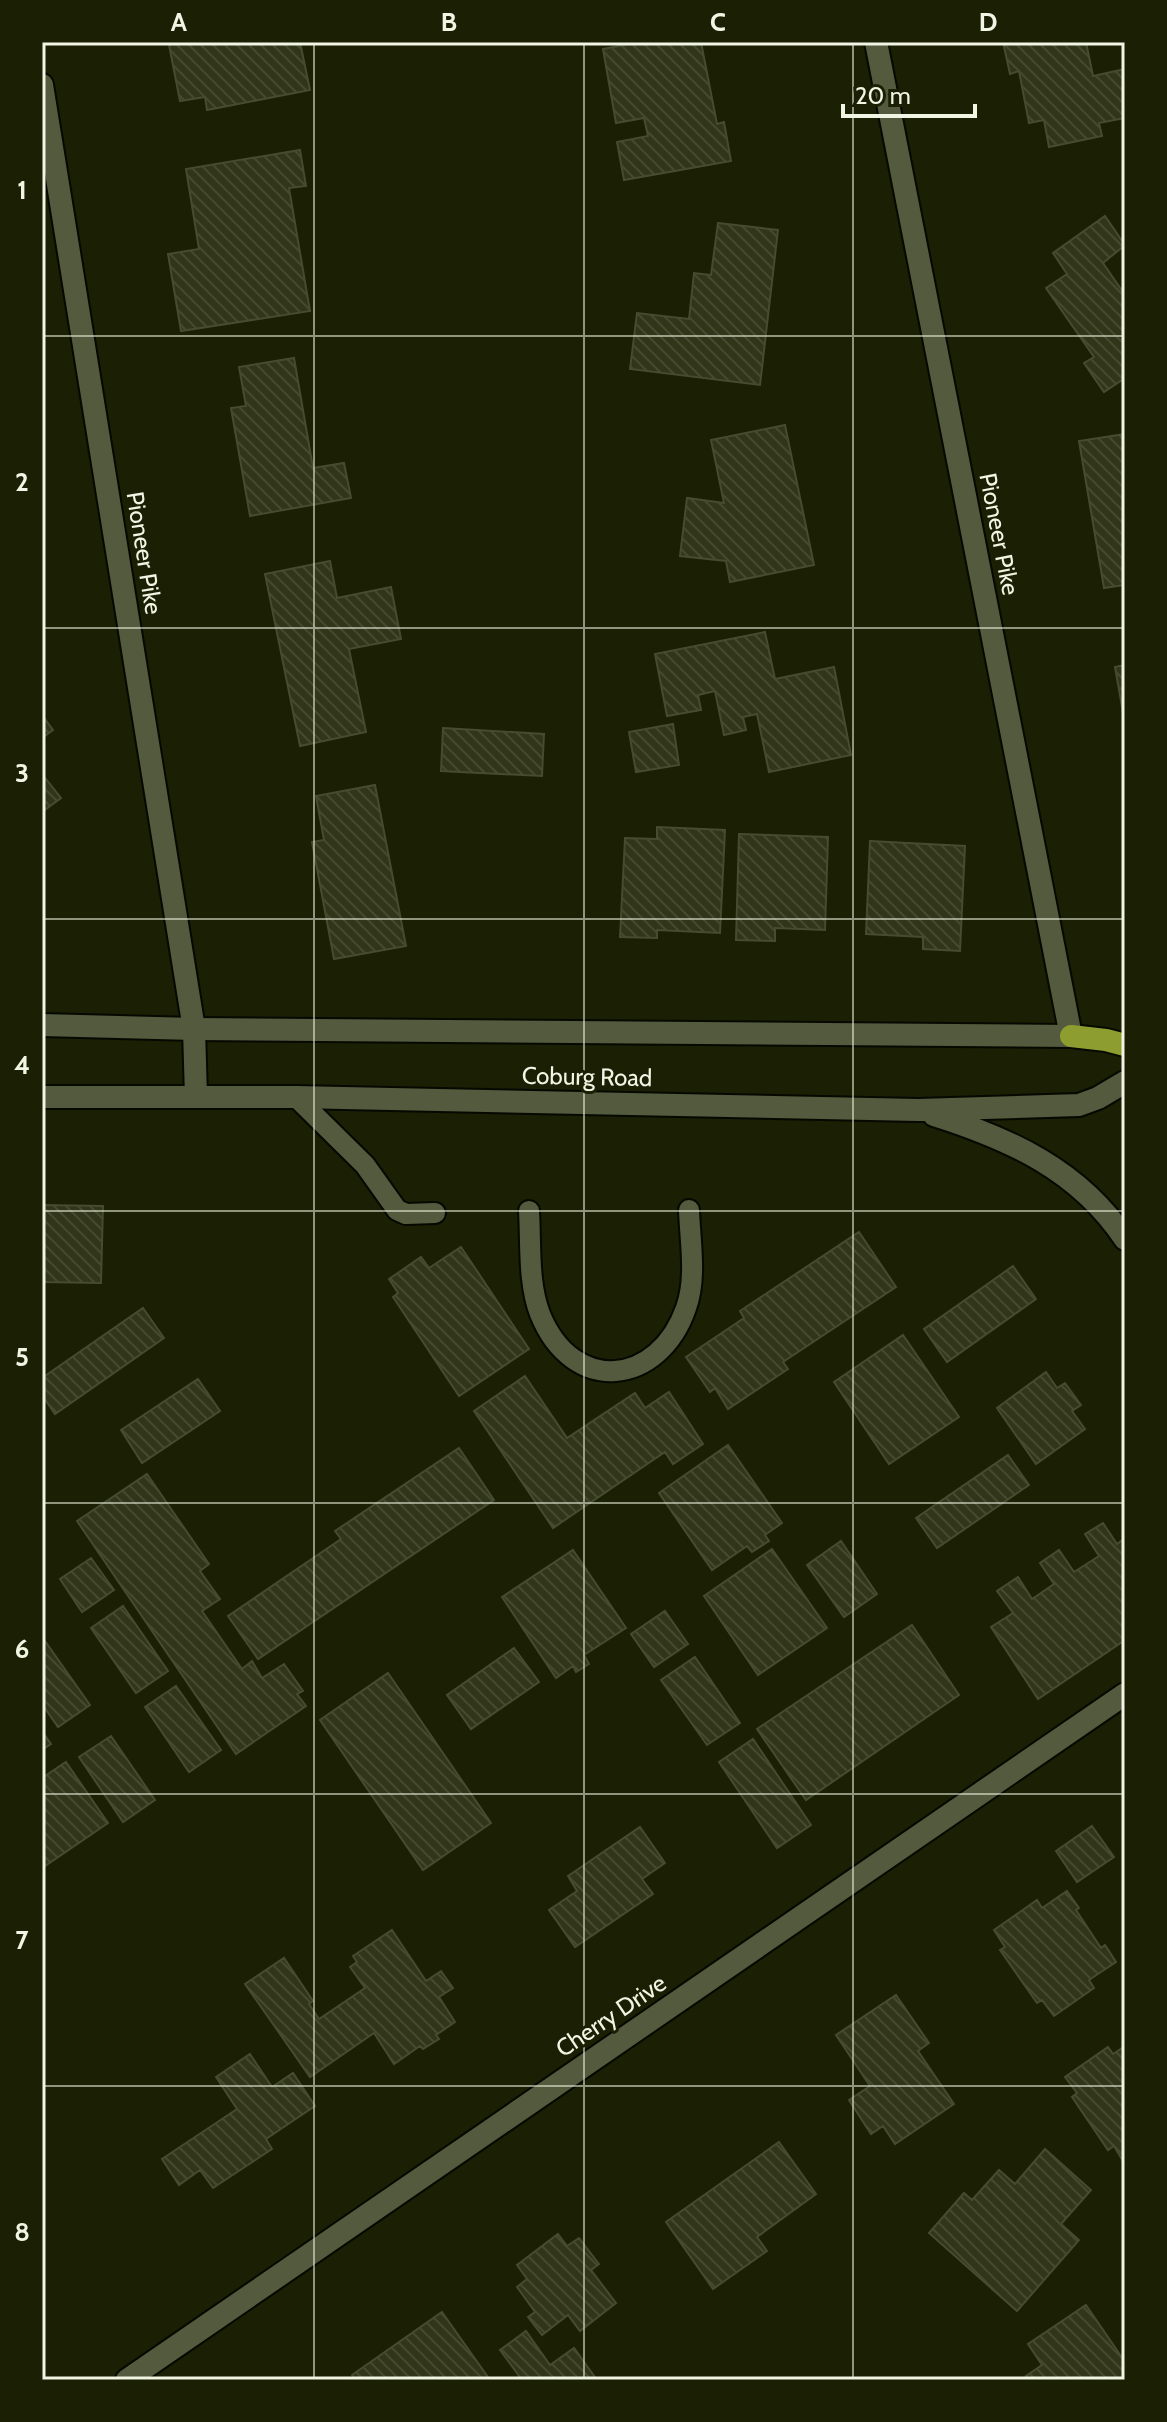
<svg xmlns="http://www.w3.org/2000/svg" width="1167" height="2422" font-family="Cabin,sans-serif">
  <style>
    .building { fill: url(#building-back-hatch); stroke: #464c2f; stroke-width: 2 }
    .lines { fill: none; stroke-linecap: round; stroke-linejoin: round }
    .service-casing { stroke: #060900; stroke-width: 24 }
    .minor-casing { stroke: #060900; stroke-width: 26 }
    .secondary-casing { stroke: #060900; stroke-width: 26 }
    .primary-casing { stroke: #060900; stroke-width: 26 }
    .service { stroke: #545a3d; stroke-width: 20 }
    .minor { stroke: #545a3d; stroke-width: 22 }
    .secondary { stroke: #545a3d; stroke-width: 22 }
    .primary { stroke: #8d9d2f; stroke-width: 22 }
    .grid { fill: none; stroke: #f1f5e4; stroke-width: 2; stroke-opacity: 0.55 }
    .labels { text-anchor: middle; stroke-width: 6; stroke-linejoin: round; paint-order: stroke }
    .street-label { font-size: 24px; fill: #f1f5e4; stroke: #1b1f04 }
    .neatline { fill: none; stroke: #f1f5e4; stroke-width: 3 }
    .grid-label { font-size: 26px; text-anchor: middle; font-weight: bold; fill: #f1f5e4 }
  </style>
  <defs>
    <pattern id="building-back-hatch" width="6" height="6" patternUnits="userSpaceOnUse" patternTransform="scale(2)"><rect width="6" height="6" fill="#31361a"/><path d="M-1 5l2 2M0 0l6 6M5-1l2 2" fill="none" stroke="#454a30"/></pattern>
  </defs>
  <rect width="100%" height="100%" fill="#1b1f04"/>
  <path class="building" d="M 185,42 L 300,42 L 310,90 L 207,110 L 205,97 L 180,101 L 169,45 Z
    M 628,42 L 701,42 L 717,124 L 724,122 L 731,161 L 624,180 L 617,142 L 648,136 L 644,118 L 616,123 L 603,49 L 629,44 Z
    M 1003,42 L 1086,42 L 1093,76 L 1125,69 L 1125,118 L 1099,123 L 1102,136 L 1049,147 L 1044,120 L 1029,123 L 1019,71 L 1010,74 Z
    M 300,150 L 306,186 L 289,188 L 310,311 L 181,331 L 168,254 L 199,249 L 186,169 Z
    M 1105,216 L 1125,245 L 1103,263 L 1125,295 L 1125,378 L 1104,392 L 1084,363 L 1094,357 L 1046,288 L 1067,274 L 1053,253 Z
    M 718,223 L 778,230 L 760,385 L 630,369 L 637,313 L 689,319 L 694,273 L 711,275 Z
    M 294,358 L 313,468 L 344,463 L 351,498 L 250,516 L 231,408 L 246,406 L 239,367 Z
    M 785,425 L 814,565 L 730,582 L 726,561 L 680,556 L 687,498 L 724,503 L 711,440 Z
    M 1125,434 L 1125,585 L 1104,588 L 1079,441 Z
    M 330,561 L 337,598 L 391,587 L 401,639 L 349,649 L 366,732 L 300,746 L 265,574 Z
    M 765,632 L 775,679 L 834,667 L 851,755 L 769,772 L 757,714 L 743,717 L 746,730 L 724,735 L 715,691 L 698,695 L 701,710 L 667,716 L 655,654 Z
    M 1125,665 L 1125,724 L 1115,667 Z
    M 42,715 L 53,730 L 42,738 Z
    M 673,724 L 679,765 L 636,772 L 629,732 Z
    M 443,728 L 544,734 L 542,776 L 441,771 Z
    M 42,774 L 61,798 L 42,812 Z
    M 375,785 L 406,946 L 334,959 L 312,842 L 324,840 L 316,796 Z
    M 657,827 L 725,830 L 720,933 L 657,930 L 657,938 L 620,937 L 625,838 L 657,839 Z
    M 739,834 L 828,837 L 825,930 L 775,928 L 775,941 L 736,940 Z
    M 870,841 L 965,846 L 960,951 L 923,949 L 923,937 L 866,934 Z
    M 42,1205 L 103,1206 L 101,1283 L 42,1282 Z
    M 859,1232 L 896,1287 L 783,1362 L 788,1369 L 728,1409 L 715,1388 L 710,1392 L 686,1357 L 744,1318 L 740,1311 Z
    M 461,1247 L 529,1349 L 459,1396 L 393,1297 L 398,1293 L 389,1279 L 421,1257 L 429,1268 Z
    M 1013,1266 L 1036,1299 L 947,1362 L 924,1329 Z
    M 143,1308 L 164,1338 L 55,1414 L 42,1395 L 42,1378 Z
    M 903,1335 L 959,1417 L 889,1464 L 834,1382 Z
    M 1046,1372 L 1057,1388 L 1065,1383 L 1081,1405 L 1072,1411 L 1085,1429 L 1036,1464 L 997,1408 Z
    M 525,1376 L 567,1438 L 635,1393 L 645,1408 L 669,1392 L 703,1444 L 673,1464 L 665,1452 L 553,1528 L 474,1411 Z
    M 198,1379 L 220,1411 L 142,1463 L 121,1430 Z
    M 728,1445 L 782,1523 L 765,1535 L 769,1541 L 752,1552 L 747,1546 L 712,1570 L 659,1493 Z
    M 459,1448 L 494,1500 L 258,1659 L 228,1616 L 341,1539 L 335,1531 Z
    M 1008,1455 L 1029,1485 L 937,1548 L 916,1518 Z
    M 147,1474 L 209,1564 L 200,1571 L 220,1599 L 202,1611 L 242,1669 L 252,1661 L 262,1678 L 284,1664 L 303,1691 L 297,1694 L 306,1706 L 236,1754 L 77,1521 Z
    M 1103,1523 L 1117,1544 L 1125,1538 L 1125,1640 L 1038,1699 L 991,1627 L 1013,1613 L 997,1591 L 1018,1577 L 1032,1599 L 1054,1584 L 1040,1563 L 1059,1550 L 1074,1572 L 1099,1556 L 1085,1534 Z
    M 841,1541 L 877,1594 L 844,1617 L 807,1565 Z
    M 772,1549 L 827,1628 L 758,1675 L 704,1596 Z
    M 573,1550 L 626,1628 L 584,1655 L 589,1664 L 576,1672 L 573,1666 L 556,1678 L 502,1597 Z
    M 91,1558 L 114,1590 L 82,1612 L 60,1579 Z
    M 123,1606 L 168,1671 L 136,1693 L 91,1628 Z
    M 665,1611 L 688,1644 L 654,1667 L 631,1634 Z
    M 912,1625 L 959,1695 L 806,1800 L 757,1729 Z
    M 45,1641 L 90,1705 L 58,1727 L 42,1704 L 42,1643 Z
    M 514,1648 L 539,1682 L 471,1729 L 447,1695 Z
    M 695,1657 L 740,1723 L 707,1745 L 661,1680 Z
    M 388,1673 L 491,1823 L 423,1870 L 320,1720 Z
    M 176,1686 L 221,1750 L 189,1772 L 145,1707 Z
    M 42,1731 L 51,1744 L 42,1750 Z
    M 111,1736 L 155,1800 L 123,1822 L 79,1757 Z
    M 753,1739 L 811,1825 L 777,1848 L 719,1762 Z
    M 66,1762 L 108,1823 L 42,1868 L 42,1778 Z
    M 1092,1826 L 1114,1857 L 1077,1882 L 1056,1851 Z
    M 640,1827 L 665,1863 L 642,1879 L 653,1894 L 575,1947 L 549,1910 L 577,1891 L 568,1876 Z
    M 1067,1891 L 1079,1908 L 1076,1910 L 1101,1948 L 1105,1945 L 1116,1962 L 1089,1980 L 1094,1988 L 1054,2016 L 1042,2000 L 1037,2003 L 1000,1950 L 1005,1947 L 994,1930 L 1037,1900 L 1042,1908 Z
    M 392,1930 L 426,1981 L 441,1971 L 453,1988 L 439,1997 L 455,2022 L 436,2035 L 439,2039 L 423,2049 L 420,2046 L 394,2064 L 374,2033 L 310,2077 L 245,1984 L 284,1958 L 313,2001 L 309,2004 L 319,2019 L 365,1988 L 350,1967 L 357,1962 L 353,1956 Z
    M 896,1995 L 929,2043 L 918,2051 L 954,2104 L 895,2144 L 883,2126 L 871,2134 L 849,2100 L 870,2086 L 836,2035 Z
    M 1125,2046 L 1125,2162 L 1124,2163 L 1114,2146 L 1108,2150 L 1072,2097 L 1077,2093 L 1065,2077 L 1108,2047 L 1113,2054 Z
    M 250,2054 L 272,2087 L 293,2073 L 315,2106 L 266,2139 L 272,2149 L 213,2188 L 200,2170 L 179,2185 L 162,2159 L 237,2109 L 216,2077 Z
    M 779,2142 L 816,2194 L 757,2237 L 767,2251 L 713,2289 L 666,2222 Z
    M 1045,2149 L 1091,2190 L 1061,2224 L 1079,2240 L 1017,2311 L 929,2233 L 964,2193 L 972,2200 L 999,2170 L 1015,2184 Z
    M 558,2234 L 567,2246 L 579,2238 L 599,2264 L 591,2270 L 616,2303 L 580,2331 L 568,2315 L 542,2335 L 528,2317 L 535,2312 L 517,2287 L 527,2279 L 517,2265 Z
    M 1086,2305 L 1123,2359 L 1125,2358 L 1125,2380 L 1029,2380 L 1026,2376 L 1042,2365 L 1028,2344 Z
    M 442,2312 L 490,2380 L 355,2380 L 352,2375 Z
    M 526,2331 L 550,2365 L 574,2348 L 597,2380 L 522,2380 L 500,2350 Z"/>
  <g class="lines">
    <g class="service-casing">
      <path id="service" d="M 296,1097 L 365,1165 L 397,1210 L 406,1214 L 435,1213
        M 529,1211 C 531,1245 528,1283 540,1314 C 573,1396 659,1386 686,1308 C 697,1278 690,1241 689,1210"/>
    </g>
    <g class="minor-casing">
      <path id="minor" d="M 876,42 L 1071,1036
        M 42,85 L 194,1029 L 196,1097
        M 127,2380 L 1125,1694"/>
    </g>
    <g class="secondary-casing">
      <path id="secondary" d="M 42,1025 L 194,1029 L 1071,1036
        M 42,1097 L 296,1097 L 918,1110 L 1079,1105 L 1098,1098 L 1125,1082
        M 934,1115 C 1010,1139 1079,1170 1125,1239"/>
    </g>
    <g class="primary-casing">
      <path id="primary" d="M 1071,1036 L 1106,1040 L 1125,1045"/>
    </g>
    <use href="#service" class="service"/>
    <use href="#minor" class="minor"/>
    <use href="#secondary" class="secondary"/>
    <use href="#primary" class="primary"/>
  </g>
  <path class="grid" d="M 314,42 L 314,2380M 584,42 L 584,2380M 853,42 L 853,2380M 42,336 L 1125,336M 42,628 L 1125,628M 42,919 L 1125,919M 42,1211 L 1125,1211M 42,1503 L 1125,1503M 42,1794 L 1125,1794M 42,2086 L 1125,2086"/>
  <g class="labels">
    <g class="street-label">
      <text transform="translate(999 534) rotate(79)" y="8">Pioneer Pike</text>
      <text transform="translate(144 553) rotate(81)" y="8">Pioneer Pike</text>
      <text transform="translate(587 1077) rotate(1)" y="8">Coburg Road</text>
      <text transform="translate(611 2016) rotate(-34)" y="8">Cherry Drive</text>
    </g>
  </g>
  <rect width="1167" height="2422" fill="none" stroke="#1b1f04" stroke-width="88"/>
  <path d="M843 104v12h132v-12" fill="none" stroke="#f1f5e4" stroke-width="4"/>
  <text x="855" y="104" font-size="24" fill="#f1f5e4" stroke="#1b1f04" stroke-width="6" paint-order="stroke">20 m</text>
  <rect x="44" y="44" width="1079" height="2334" class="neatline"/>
  <g class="grid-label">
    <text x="179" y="31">A</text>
    <text x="449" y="31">B</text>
    <text x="718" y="31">C</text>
    <text x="988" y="31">D</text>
    <text x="22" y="199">1</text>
    <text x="22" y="491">2</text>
    <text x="22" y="782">3</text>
    <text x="22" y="1074">4</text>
    <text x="22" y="1366">5</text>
    <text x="22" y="1658">6</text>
    <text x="22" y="1949">7</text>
    <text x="22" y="2241">8</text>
  </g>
</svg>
